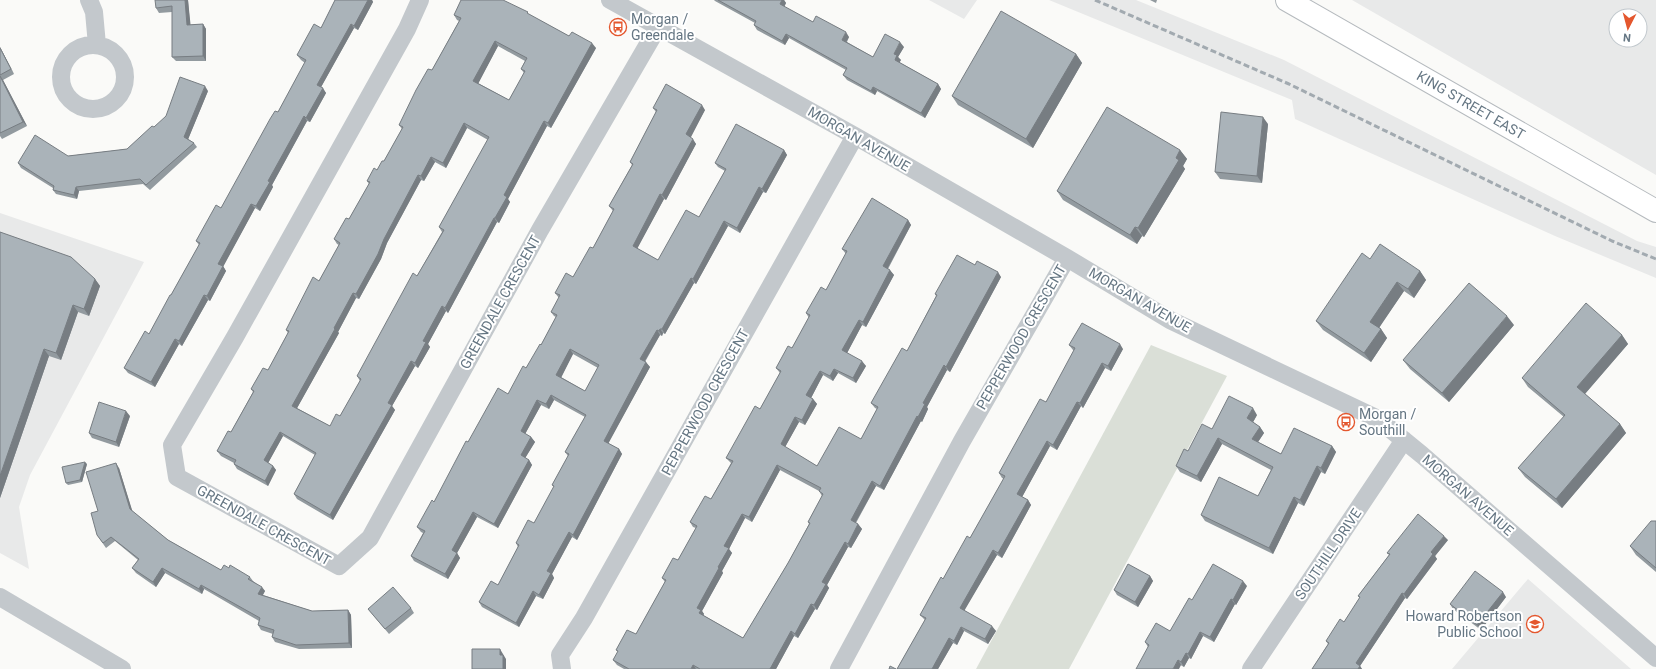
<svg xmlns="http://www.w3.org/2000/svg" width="1656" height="669" font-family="Roboto,sans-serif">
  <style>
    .built { fill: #e8e9e9; fill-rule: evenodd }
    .green { fill: #dadfd7 }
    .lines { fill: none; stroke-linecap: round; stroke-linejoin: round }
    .major-casing { stroke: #b5babe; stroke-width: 24 }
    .minor { stroke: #c3c8cc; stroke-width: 18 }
    .major { stroke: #fff; stroke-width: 22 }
    .rail { stroke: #a2aab0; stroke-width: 3; stroke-dasharray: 6 3; stroke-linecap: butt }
    .wall { fill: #929a9f; fill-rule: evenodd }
    .shaded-wall { fill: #777d82 }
    .building { fill: #aab3b9; stroke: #777d82; fill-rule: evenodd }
    .labels { text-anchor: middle; stroke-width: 4; stroke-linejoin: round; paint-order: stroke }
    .poi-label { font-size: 14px; fill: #657683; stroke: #fff; text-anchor: start }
    .street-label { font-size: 14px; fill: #657683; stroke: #fff }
  </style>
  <rect width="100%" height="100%" fill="#fafaf8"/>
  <path class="built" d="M 929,0 L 977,0 L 964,19 Z
    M 1049,0 L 1136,0 L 1284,60 L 1637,241 L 1656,247 L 1656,278 L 1555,236 L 1295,119 L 1292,100 Z
    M 1352,0 L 1656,0 L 1656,175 ZM 1616,16 L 1640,16 L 1640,40 L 1616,40 Z
    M 0,213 L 144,262 L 30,475 L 19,507 L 29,569 L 0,553 Z
    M 1528,579 L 1631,669 L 1452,669 Z"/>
  <path class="green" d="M 1151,345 L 1227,376 L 1069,669 L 976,669 Z"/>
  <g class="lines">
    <g class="major-casing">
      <path id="major" d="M 1287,0 L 1656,211"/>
    </g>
    <path class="minor" d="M 89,0 L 94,12 L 97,45
      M 420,0 L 407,29 L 235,337 L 172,445 L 177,477 L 339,566 L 370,538 L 540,230 L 658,27
      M 610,0 L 855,136 L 1067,258 L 1170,320 L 1378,419 L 1422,455 L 1656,658
      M61 77a32 32 0 1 1 64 0a32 32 0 1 1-64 0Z
      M 0,597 L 122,669
      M 562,669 L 560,655 L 584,618 L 855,136
      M 839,669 L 962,441 L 1067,258
      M 1251,669 L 1404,440"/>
    <use href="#major" class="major"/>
    <path class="rail" d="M 1095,0 L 1289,84 L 1612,241 L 1656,259"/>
  </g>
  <path class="wall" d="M 188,0 L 190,25 L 203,24 L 206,29 L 206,61 L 176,61 L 172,57 L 172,12 L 159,13 L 156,8 Z
    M 335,0 L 372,0 L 373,2 L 358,30 L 354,28 L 321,87 L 326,93 L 310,122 L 307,121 L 272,185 L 273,187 L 260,211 L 255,208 L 223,266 L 226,271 L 210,301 L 208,300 L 182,346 L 179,344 L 155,387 L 128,373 L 124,368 L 149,334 L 171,295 L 199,245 L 196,241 L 221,208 L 278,112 L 305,63 L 301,60 L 297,55 L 321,28 Z
    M 714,0 L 784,0 L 786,3 L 784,7 L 813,22 L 849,37 L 847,42 L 873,57 L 904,47 L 898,57 L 901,60 L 899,62 L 938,84 L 941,89 L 925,118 L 877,91 L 875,95 L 847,80 L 843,75 L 846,70 L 789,38 L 785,45 L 757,30 L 754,25 L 755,23 L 715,1 Z
    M 1150,0 L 1157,0 L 1156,3 Z
    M 454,15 L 530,15 L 569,36 L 596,48 L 551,128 L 547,126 L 508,199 L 510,202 L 499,223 L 497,222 L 448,313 L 446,311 L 428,344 L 430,347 L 418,368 L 415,366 L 392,406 L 395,410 L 333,520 L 297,499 L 294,494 L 315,455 L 283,436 L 268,463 L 273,466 L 276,470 L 268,486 L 237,469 L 234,464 L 234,463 L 221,456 L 217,451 L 231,432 L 253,392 L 251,389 L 268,370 L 288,333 L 286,330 L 319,281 L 339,245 L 337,244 L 334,239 L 349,219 L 369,184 L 367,181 L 377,170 L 384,161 L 402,129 L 399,125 L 432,70 L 459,21 L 457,20 ZM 498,46 L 525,61 L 521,69 L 524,73 L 509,100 L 478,83 ZM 467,128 L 488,140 L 439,227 L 442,232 L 417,276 L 357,376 L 360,381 L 340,416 L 330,426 L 297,408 L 339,333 L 338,332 L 356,298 L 359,299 L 381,259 L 387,243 L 421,180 L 424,181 L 435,162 L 446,168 Z
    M 0,47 L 14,74 L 3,80 L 27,126 L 2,139 L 0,136 Z
    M 1076,54 L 1082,63 L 1033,148 L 958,105 L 952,96 Z
    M 208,91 L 188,139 L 194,143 L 197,147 L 150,190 L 143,184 L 79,191 L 77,199 L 56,194 L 53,190 L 53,188 L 21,168 L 18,163 L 68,156 L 127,149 L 154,127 Z
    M 653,108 L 705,110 L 690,137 L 696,144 L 666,200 L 664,199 L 637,248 L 658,260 L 699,217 L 725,171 L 718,167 L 715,163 L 784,150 L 787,155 L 766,193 L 763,192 L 740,233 L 728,226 L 696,284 L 694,283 L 665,334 L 663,333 L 662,336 L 660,335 L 645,362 L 650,367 L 608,443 L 619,449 L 622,454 L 577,540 L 572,537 L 552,574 L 554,578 L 543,599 L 536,596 L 519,627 L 482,607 L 479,602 L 498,585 L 518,547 L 516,543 L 534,523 L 554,487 L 552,485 L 568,456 L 565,452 L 585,417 L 554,400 L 549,409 L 541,405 L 525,434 L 531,437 L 535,442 L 525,458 L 529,460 L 532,465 L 498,528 L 477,517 L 457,553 L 460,558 L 448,579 L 414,561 L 411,556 L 423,533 L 421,532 L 417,527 L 434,502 L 468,442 L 508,394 L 526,368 L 541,345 L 556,317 L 554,316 L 551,312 L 559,298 L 555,293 L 573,277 L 593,248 L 613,211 L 609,206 L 632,165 L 630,162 L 656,112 ZM 573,354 L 598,368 L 585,391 L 561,377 Z
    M 1268,124 L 1262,183 L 1220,179 L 1215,172 Z
    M 1180,150 L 1187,159 L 1183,166 L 1185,169 L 1144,237 L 1142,236 L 1137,244 L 1063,200 L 1057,191 Z
    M 908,220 L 911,225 L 888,269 L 894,275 L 866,327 L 862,325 L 847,353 L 866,366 L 856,383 L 838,373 L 833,381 L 823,375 L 811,398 L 813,399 L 817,404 L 805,425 L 799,422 L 785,447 L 817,466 L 861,439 L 877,409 L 875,408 L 871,403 L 907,351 L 936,296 L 935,294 L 975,265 L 1001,277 L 950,372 L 947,370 L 927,407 L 928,409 L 922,422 L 921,421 L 884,490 L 876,486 L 856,523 L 858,524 L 862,529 L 851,548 L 848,547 L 827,585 L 829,588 L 817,610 L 815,609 L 798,638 L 794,636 L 776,669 L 624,669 L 617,665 L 613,660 L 618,652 L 616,650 L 636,634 L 665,582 L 662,578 L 678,560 L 696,528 L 693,527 L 690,522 L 711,499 L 731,463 L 726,458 L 760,409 L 780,373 L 776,368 L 792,348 L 809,318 L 806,313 L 826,290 L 846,254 L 842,249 ZM 780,470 L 819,491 L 822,496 L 808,522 L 809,524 L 788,563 L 743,638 L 703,615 L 704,614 L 702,611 L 723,573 L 722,571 L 732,553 L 729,549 L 745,518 L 752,522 Z
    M 0,232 L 95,279 L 100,286 L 89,316 L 78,312 L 61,360 L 49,356 L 0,498 Z
    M 1370,259 L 1420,271 L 1426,280 L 1414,298 L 1404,291 L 1379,327 L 1381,329 L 1387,338 L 1371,362 L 1323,330 L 1316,321 Z
    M 1514,325 L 1449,402 L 1410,369 L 1403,360 Z
    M 1622,335 L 1628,344 L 1585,394 L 1620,424 L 1626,433 L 1562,508 L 1525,477 L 1518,468 L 1564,417 L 1528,387 L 1522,378 Z
    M 1069,345 L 1123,349 L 1111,371 L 1105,368 L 1083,408 L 1081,406 L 1057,450 L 1050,446 L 1022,497 L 1028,500 L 1031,505 L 1002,558 L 997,555 L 964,610 L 996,631 L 988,644 L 964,631 L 957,645 L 953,643 L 938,669 L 897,669 L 925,620 L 920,615 L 970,538 L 1004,479 L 1002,478 L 999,473 L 1046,402 L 1074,351 L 1073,350 Z
    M 1257,415 L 1253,422 L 1260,427 L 1264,433 L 1258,442 L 1281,454 L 1332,446 L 1336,452 L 1325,474 L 1321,472 L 1304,506 L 1298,503 L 1273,554 L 1205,521 L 1201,515 L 1258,496 L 1271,470 L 1222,444 L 1201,482 L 1180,472 L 1176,466 L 1212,429 Z
    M 130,416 L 119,447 L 92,438 L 89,433 Z
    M 87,464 L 82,482 L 68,485 L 66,483 Z
    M 119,468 L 132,511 L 168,540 L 221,570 L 229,568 L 250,577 L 253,581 L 265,591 L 263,595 L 312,611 L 348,610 L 351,615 L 352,648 L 299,649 L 275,642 L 272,637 L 273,634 L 261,630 L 258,625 L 259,621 L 204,589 L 202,594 L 165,573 L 156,587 L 136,573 L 132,568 L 138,560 L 115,541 L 106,548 L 97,535 L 98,511 Z
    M 1656,521 L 1656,572 L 1636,555 L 1630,546 Z
    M 1448,540 L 1435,556 L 1437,559 L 1407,599 L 1405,598 L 1360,666 L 1362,669 L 1312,669 L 1328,644 L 1326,641 L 1344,622 L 1360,598 L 1358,596 L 1389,555 L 1387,553 Z
    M 1150,576 L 1153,581 L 1138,607 L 1117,595 L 1114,590 Z
    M 1247,586 L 1236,605 L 1235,604 L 1214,642 L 1203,636 L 1191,659 L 1189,658 L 1184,667 L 1148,647 L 1145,642 L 1170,631 Z
    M 1506,597 L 1481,630 L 1453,609 L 1450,604 Z
    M 411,608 L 414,613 L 389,634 L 368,609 Z"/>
  <path class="shaded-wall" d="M 185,0 L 188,0 L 191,29 L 187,25 Z
    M 368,0 L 372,0 L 373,2 L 358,30 L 354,26 Z
    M 782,0 L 784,0 L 786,3 L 783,9 L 780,4 Z
    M 203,24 L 206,29 L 206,61 L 203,56 Z
    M 351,24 L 354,28 L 320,89 L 317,85 Z
    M 846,32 L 849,37 L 845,44 L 842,40 Z
    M 786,34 L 789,38 L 785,45 L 782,41 Z
    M 495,41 L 498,46 L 477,86 L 473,81 Z
    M 900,42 L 904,47 L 898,57 L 901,60 L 898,65 L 895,60 L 894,54 Z
    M 592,43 L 596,48 L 551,128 L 548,123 Z
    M 0,47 L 14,74 L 11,69 L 0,48 Z
    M 1076,54 L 1082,63 L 1033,148 L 1026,139 Z
    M 0,76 L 3,80 L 27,126 L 23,122 Z
    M 938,84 L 941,89 L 925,118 L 921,113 Z
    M 205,86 L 208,91 L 187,142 L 184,137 Z
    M 873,87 L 877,91 L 875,95 L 871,91 Z
    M 323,88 L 326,93 L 310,122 L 306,118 Z
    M 702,105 L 705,110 L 690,139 L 686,134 Z
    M 304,116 L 307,121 L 272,185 L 273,187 L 260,211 L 256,206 L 268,181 Z
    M 1263,117 L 1268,124 L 1262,183 L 1257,176 Z
    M 544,121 L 547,126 L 508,199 L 510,202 L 499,223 L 495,218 L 504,195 Z
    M 464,123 L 467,128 L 446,168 L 443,163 Z
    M 693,139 L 696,144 L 666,200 L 662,195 Z
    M 784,150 L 787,155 L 766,193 L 762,189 Z
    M 1180,150 L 1187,159 L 1183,166 L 1185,169 L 1144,237 L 1138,228 Z
    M 431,157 L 435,162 L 424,181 L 421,176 Z
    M 418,175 L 421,180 L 387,243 L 381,259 L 359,299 L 356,294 L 384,239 Z
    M 76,187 L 79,191 L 77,199 L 74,195 Z
    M 759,187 L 763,192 L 740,233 L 737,228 Z
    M 660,194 L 664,199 L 636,251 L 633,246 Z
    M 251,204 L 255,208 L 222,269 L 218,264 Z
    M 494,218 L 497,222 L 448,313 L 445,308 Z
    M 908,220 L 911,225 L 886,271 L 883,266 Z
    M 724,221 L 728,226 L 696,284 L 693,279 Z
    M 1135,227 L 1142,236 L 1137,244 L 1130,235 Z
    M 223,266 L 226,271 L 210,301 L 207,296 Z
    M 890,270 L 894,275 L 866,327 L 863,322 Z
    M 1420,271 L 1426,280 L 1414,298 L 1408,289 Z
    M 998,272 L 1001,277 L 950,372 L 946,367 Z
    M 691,278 L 694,283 L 665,334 L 662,329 Z
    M 95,279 L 100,286 L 89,316 L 84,309 Z
    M 1397,282 L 1404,291 L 1377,331 L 1370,322 Z
    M 353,293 L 356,298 L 338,332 L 339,333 L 296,410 L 292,406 L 334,328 Z
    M 204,295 L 208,300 L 182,346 L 179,341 Z
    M 73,305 L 78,312 L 61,360 L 56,353 Z
    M 442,306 L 446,311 L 428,344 L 430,347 L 418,368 L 415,363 L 423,341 Z
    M 1507,316 L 1514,325 L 1449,402 L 1442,393 Z
    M 859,320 L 862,325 L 846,355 L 842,350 Z
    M 660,329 L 663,333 L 662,336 L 659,331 Z
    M 1381,329 L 1387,338 L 1371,362 L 1364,353 Z
    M 657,330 L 660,335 L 643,364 L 640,359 Z
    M 1622,335 L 1628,344 L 1583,396 L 1577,387 Z
    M 175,339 L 179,344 L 155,387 L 151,382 Z
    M 1120,344 L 1123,349 L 1111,371 L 1108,366 Z
    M 44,349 L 49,356 L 0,498 L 0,476 Z
    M 570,349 L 573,354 L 560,380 L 556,375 Z
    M 411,361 L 415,366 L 392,406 L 395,410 L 333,520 L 330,515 L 388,403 Z
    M 862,361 L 866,366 L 856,383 L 853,378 Z
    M 646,362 L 650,367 L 607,446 L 604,441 Z
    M 1102,363 L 1105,368 L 1083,408 L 1080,403 Z
    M 944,365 L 947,370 L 927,407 L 928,409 L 922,422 L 918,417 L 923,403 Z
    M 834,369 L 838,373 L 833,381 L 830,376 Z
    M 820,371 L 823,375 L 810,400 L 806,395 Z
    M 551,395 L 554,400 L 549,409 L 546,404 Z
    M 813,399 L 817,404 L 805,425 L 802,420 Z
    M 537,400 L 541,405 L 524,436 L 521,431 Z
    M 1077,402 L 1081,406 L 1057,450 L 1053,445 Z
    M 1253,408 L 1257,415 L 1252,424 L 1247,418 Z
    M 126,411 L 130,416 L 119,447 L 116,442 Z
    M 917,416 L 921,421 L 884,490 L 880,486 Z
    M 795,417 L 799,422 L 784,449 L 781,444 Z
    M 1620,424 L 1626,433 L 1562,508 L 1556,499 Z
    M 1260,427 L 1264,433 L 1256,445 L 1252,439 Z
    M 280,432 L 283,436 L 267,465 L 264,460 Z
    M 531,437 L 535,442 L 524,460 L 521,455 Z
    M 1218,438 L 1222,444 L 1201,482 L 1197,476 Z
    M 1047,441 L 1050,446 L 1021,499 L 1017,494 Z
    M 1332,446 L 1336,452 L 1325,474 L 1321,468 Z
    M 619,449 L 622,454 L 577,540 L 573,535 Z
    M 529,460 L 532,465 L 498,528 L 494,524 Z
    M 85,462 L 87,464 L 82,482 L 80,480 Z
    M 116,463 L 119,468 L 133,513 L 130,509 Z
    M 777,465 L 780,470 L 752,522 L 749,517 Z
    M 273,466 L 276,470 L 268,486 L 265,481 Z
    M 1317,466 L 1321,472 L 1304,506 L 1300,500 Z
    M 872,481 L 876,486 L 854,525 L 851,520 Z
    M 1294,497 L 1298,503 L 1273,554 L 1269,548 Z
    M 1028,500 L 1031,505 L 1002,558 L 998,553 Z
    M 473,512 L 477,517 L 457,553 L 460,558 L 448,579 L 445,574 L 452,550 Z
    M 742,514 L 745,518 L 729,549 L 732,553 L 722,571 L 723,573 L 702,611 L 704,614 L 702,618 L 699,613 L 697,608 L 718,567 L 724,546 Z
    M 858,524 L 862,529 L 851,548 L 848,544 Z
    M 569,532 L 572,537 L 552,574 L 554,578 L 543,599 L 539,595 L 547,571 Z
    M 1444,536 L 1448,540 L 1435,556 L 1437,559 L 1407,599 L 1404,594 L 1431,552 Z
    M 845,542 L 848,547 L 827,585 L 829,588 L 817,610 L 814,605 L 822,582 Z
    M 993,550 L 997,555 L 963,613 L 960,608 Z
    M 162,568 L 165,573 L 156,587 L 153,582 Z
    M 1150,576 L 1153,581 L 1138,607 L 1135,602 Z
    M 1243,581 L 1247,586 L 1236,605 L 1233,600 Z
    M 201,585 L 204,589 L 202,594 L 199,589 Z
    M 262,587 L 265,591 L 261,598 L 258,594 Z
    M 533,591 L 536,596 L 519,627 L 516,623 Z
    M 1503,592 L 1506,597 L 1481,630 L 1477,625 Z
    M 1402,593 L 1405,598 L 1360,666 L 1362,669 L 1358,669 L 1356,663 Z
    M 1231,599 L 1235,604 L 1214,642 L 1210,637 Z
    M 811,604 L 815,609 L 798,638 L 795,634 Z
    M 348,610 L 351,615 L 352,648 L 349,643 Z
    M 992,626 L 996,631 L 988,644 L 985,639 Z
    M 961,627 L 964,631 L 957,645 L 954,641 Z
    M 791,631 L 794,636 L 776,669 L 770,669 Z
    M 1200,632 L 1203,636 L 1191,659 L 1188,654 Z
    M 949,638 L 953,643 L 938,669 L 932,669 Z
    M 500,649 L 506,659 L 506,669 L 503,669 L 500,655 Z
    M 1186,653 L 1189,658 L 1184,667 L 1181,662 Z
    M 1178,660 L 1181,665 L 1179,669 L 1173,669 Z
    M 693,665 L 696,669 L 691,669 Z"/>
  <path class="building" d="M 155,0 L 185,0 L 187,25 L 203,24 L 203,56 L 172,57 L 172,6 L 156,8 Z
    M 335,0 L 368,0 L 354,26 L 351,24 L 317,85 L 323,88 L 306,118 L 304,116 L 268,181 L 270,182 L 256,206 L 251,204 L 218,264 L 223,266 L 207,296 L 204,295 L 179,341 L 175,339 L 151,382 L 124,368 L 145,331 L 149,334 L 170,295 L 171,295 L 200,243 L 196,241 L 216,205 L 221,208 L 270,119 L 275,111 L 278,112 L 306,60 L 297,55 L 314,24 L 321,28 Z
    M 461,0 L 503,0 L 528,12 L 527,13 L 569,36 L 572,32 L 592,43 L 548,123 L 544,121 L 504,195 L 507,197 L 495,218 L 494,218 L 445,308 L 442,306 L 423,341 L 426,342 L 415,363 L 411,361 L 388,403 L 392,405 L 330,515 L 294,494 L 316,453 L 280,432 L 264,460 L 273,466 L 265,481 L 234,464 L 236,460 L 217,451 L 228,431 L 231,432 L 254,391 L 251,389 L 263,368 L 268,370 L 289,331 L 286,330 L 313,277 L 319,281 L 340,243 L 334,239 L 346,218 L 349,219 L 370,182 L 367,181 L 374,168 L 377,170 L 382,161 L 384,161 L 403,127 L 399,125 L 416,90 L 428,69 L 432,70 L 461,18 L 454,15 ZM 495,41 L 527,58 L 521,69 L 525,71 L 509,100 L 473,81 ZM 464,123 L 489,137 L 439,227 L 444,230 L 417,276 L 413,273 L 357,376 L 361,379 L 340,416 L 336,414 L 330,426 L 292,406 L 335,329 L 334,328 L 353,293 L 356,294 L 378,254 L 384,239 L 418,175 L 421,176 L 431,157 L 443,163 Z
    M 718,0 L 782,0 L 780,4 L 813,22 L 816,16 L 846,32 L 842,40 L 873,57 L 885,34 L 900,42 L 894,54 L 897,55 L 895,60 L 938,84 L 921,113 L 873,87 L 871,91 L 843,75 L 847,68 L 786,34 L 782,41 L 754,25 L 756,21 Z
    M 1001,11 L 1076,54 L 1026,139 L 952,96 Z
    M 0,48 L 11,69 L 0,75 Z
    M 0,76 L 23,122 L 0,133 Z
    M 180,77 L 205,86 L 184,137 L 194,143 L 146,185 L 140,179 L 76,187 L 74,195 L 53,190 L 54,186 L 18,163 L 35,135 L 68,156 L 127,149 L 152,126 L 154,127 L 166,116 Z
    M 666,84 L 702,105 L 686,134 L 693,139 L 662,195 L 660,194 L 633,246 L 658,260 L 686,210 L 699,217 L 726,169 L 715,163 L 736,124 L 784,150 L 762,189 L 759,187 L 737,228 L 724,221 L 693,279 L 691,278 L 662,329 L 660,329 L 659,331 L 657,330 L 640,359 L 646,362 L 604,441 L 619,449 L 573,535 L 569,532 L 547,571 L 551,573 L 539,595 L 533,591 L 516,623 L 479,602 L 491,581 L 498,585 L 519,545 L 516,543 L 528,520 L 534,523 L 554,486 L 552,485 L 569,454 L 565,452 L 586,415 L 551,395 L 546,404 L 537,400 L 521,431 L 531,437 L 521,455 L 529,460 L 494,524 L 473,512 L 452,550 L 457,553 L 445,574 L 411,556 L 425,531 L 417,527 L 432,500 L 434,502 L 466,441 L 468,442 L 498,388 L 508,394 L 523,366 L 526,368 L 540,344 L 541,345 L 557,315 L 551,312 L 560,295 L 555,293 L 566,273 L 573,277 L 590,247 L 593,248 L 614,209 L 609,206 L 633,164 L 630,162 L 657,110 L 653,108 ZM 570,349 L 599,365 L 585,391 L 556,375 Z
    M 1107,107 L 1180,150 L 1176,158 L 1179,160 L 1138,228 L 1135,227 L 1130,235 L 1057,191 Z
    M 1221,112 L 1263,117 L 1257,176 L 1215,172 Z
    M 872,198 L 908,220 L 883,266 L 890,270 L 863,322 L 859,320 L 842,350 L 862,361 L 853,378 L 834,369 L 830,376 L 820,371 L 806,395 L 813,399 L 802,420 L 795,417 L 781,444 L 817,466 L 839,427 L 861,439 L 878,407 L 871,403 L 902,348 L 907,351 L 937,295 L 935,294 L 957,255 L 975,265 L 977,261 L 998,272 L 946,367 L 944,365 L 923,403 L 925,404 L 918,417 L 917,416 L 880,486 L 872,481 L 851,520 L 858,524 L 848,544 L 845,542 L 822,582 L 826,584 L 814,605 L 811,604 L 795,634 L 791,631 L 770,669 L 700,669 L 693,665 L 691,669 L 629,669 L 613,660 L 618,651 L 616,650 L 627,630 L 636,634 L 666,580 L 662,578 L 673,558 L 678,560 L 697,526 L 690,522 L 705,496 L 711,499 L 733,461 L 726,458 L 755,406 L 760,409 L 781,371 L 776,368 L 788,346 L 792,348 L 810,315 L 806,313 L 821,287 L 826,290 L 847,251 L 842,249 ZM 777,465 L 821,488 L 819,491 L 823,494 L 808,522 L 810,523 L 788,563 L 743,638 L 699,613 L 701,610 L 697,608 L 719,568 L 718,567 L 729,548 L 724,546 L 742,514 L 749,517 Z
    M 0,232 L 71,257 L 95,279 L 84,309 L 73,305 L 56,353 L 44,349 L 0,476 Z
    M 1380,244 L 1420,271 L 1408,289 L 1397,282 L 1370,322 L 1381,329 L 1364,353 L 1316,321 L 1362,253 L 1370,259 Z
    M 1469,283 L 1507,316 L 1442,393 L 1403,360 Z
    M 1586,303 L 1622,335 L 1577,387 L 1620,424 L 1556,499 L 1518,468 L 1565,415 L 1522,378 Z
    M 1082,323 L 1120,344 L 1108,366 L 1102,363 L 1080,403 L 1077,402 L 1053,445 L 1047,441 L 1017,494 L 1028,500 L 998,553 L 993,550 L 960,608 L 992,626 L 985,639 L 961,627 L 954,641 L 949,638 L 932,669 L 897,669 L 926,618 L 920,615 L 941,577 L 943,579 L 967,536 L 970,538 L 1005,476 L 999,473 L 1040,399 L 1046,402 L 1075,348 L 1069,345 Z
    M 1229,396 L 1253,408 L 1247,418 L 1260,427 L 1252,439 L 1281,454 L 1294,428 L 1332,446 L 1321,468 L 1317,466 L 1300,500 L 1294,497 L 1269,548 L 1201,515 L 1219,477 L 1258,496 L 1273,467 L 1218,438 L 1197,476 L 1176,466 L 1184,449 L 1188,451 L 1202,424 L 1212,429 Z
    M 99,402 L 126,411 L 116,442 L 89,433 Z
    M 85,462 L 80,480 L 66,483 L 62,467 Z
    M 116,463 L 130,509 L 168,540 L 221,570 L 224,565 L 229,568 L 230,565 L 250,577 L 248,579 L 262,587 L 258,594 L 312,611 L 348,610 L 349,643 L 296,645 L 272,637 L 274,630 L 258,625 L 260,618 L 201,585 L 199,589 L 162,568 L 153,582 L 132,568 L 139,559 L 111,537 L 103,543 L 97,535 L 91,513 L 98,511 L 86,472 Z
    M 1418,514 L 1444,536 L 1431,552 L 1433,554 L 1404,594 L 1402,593 L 1356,663 L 1360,666 L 1358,669 L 1312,669 L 1329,643 L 1326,641 L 1340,619 L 1344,622 L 1360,597 L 1358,596 L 1390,554 L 1387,553 Z
    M 1651,521 L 1656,521 L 1656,568 L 1630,546 Z
    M 1128,564 L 1150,576 L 1135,602 L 1114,590 Z
    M 1213,564 L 1243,581 L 1233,600 L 1231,599 L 1210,637 L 1200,632 L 1188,654 L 1186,653 L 1181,662 L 1178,660 L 1173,669 L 1136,669 L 1149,645 L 1145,642 L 1156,623 L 1170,631 L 1189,598 L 1192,600 Z
    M 1475,571 L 1503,592 L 1477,625 L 1450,604 Z
    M 393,587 L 411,608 L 385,629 L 368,609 Z
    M 472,649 L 500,649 L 500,655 L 503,655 L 503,669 L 472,669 Z
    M 890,666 L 896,669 L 889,669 Z"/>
  <defs>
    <g id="bus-ring" transform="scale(0.9)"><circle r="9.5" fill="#fff" stroke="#e4572e" stroke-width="1.5"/><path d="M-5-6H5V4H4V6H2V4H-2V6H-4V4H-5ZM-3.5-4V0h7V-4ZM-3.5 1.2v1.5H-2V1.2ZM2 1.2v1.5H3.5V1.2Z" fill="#e4572e"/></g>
    <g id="school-ring" transform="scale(0.9)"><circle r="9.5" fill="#fff" stroke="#e4572e" stroke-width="1.5"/><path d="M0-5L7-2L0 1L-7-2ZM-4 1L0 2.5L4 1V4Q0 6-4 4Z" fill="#e4572e"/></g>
  </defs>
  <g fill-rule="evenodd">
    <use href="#bus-ring" x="618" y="27"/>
    <use href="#bus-ring" x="1346" y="422"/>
    <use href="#school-ring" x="1535" y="624"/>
  </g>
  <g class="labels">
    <g class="poi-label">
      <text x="631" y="24">Morgan /<tspan x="631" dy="16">Greendale</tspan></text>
      <text x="1359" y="419">Morgan /<tspan x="1359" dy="16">Southill</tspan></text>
      <text x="1522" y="621" text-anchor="end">Howard Robertson<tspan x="1522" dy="16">Public School</tspan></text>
    </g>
    <g class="street-label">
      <text transform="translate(1471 105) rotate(30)" y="5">KING STREET EAST</text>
      <text transform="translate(859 139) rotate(30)" y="5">MORGAN AVENUE</text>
      <text transform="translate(1140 300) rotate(30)" y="5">MORGAN AVENUE</text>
      <text transform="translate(500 302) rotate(-61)" y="5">GREENDALE CRESCENT</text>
      <text transform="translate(1021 337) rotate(-60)" y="5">PEPPERWOOD CRESCENT</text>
      <text transform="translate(705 402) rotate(-61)" y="5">PEPPERWOOD CRESCENT</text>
      <text transform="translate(1468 495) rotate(41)" y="5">MORGAN AVENUE</text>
      <text transform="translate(264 525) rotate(29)" y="5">GREENDALE CRESCENT</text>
      <text transform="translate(1328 554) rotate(-56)" y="5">SOUTHILL DRIVE</text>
    </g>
  </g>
  <g transform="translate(1628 28) rotate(186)"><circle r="19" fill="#ffffff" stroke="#c1c8cd"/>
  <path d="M0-3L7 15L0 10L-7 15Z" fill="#e4572e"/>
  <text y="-6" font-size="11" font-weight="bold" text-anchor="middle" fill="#657683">N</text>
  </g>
</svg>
